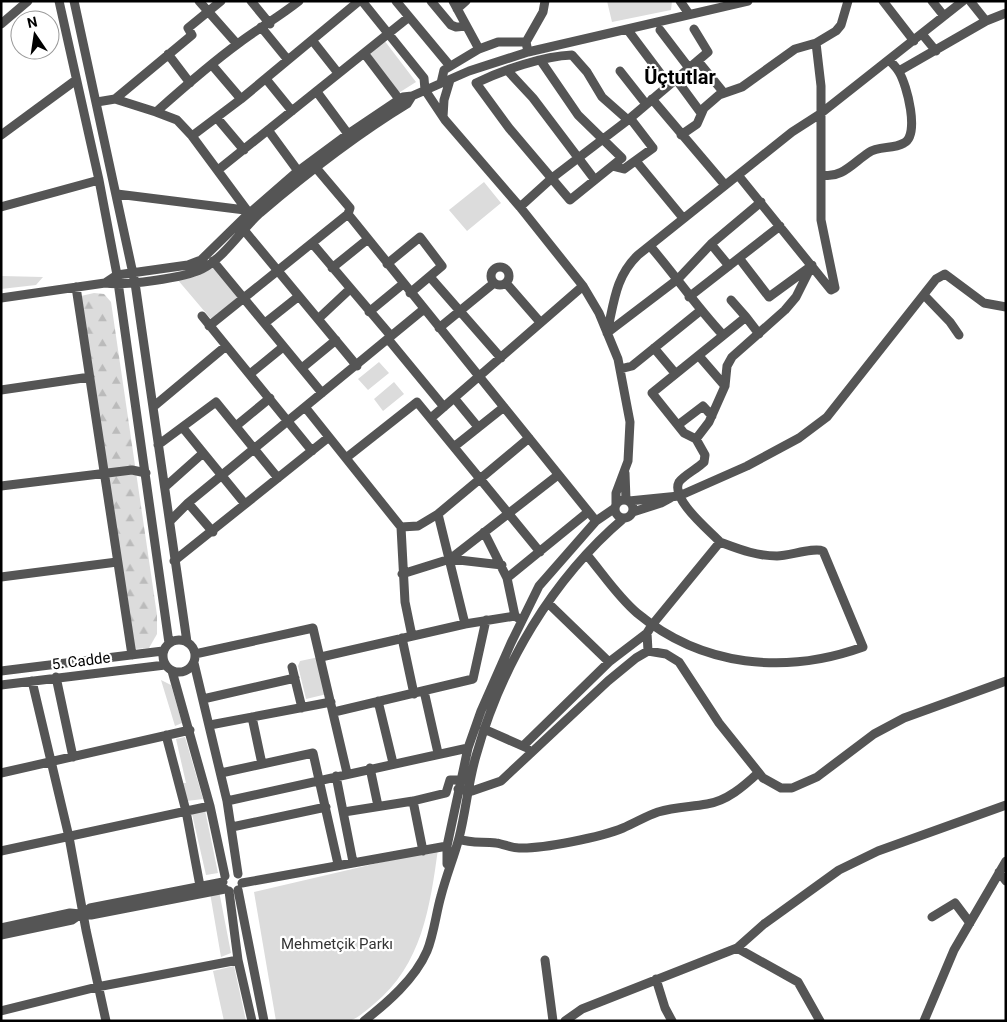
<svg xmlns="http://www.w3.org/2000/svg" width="1007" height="1022" font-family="Roboto,sans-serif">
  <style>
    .forest { fill: url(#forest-firs) }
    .park { fill: #dcdcdc }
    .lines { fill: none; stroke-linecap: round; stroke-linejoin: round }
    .minor { stroke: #555; stroke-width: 9 }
    .labels { text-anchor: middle; stroke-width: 4.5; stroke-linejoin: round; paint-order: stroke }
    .street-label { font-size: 15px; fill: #000; stroke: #fff }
    .park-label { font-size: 15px; fill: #333; stroke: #fff }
    .district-label { font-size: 20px; font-weight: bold; fill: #000; stroke: #fff }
  </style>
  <defs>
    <pattern id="forest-firs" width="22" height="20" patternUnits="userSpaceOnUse" patternTransform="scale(1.25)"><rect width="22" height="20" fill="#dcdcdc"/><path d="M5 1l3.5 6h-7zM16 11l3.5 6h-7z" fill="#bbb"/></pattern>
  </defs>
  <rect width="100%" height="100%" fill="#fff"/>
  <path class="forest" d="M 94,293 L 104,294 L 111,302 L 157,615 L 157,634 L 149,648 L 135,649 L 81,296 Z"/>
  <path class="park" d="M 607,1 L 672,1 L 671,10 L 612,22 Z
    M 384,40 L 416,82 L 397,94 L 369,52 Z
    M 484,182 L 501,203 L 467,231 L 449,210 Z
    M 216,266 L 240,296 L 211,319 L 177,279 L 207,271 Z
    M 1,276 L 43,277 L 36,285 L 1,289 Z
    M 379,362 L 389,373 L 368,390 L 358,379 Z
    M 394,382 L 404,394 L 383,411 L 374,399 Z
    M 319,657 L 327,694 L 306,699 L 298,666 L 300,661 Z
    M 161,680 L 171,685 L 182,723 L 175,726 Z
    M 185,737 L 203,799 L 187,801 L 182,783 L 186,783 L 176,739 Z
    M 205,810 L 218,873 L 206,875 L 192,814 Z
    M 438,849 C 430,907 422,965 374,1004 C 368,1009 357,1019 349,1021 C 334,1022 294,1021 276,1021 L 254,892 Z
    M 219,891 L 231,953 L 221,957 L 210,893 Z
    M 234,966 L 246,1021 L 224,1021 L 213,971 Z"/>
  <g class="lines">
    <path class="minor" d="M 59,1 L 99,180 L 117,275 L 169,643
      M 74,1 L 135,283 L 187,642
      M 199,1 L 237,44
      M 251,1 L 270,24
      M 362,1 L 424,78 L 425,90 L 445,120 L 520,207 L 583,286 L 599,313 L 618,359 L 630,422 L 628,461 L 616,493 L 616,504
      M 396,1 L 450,66
      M 431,1 L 451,25 L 456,27 L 466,26
      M 453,1 L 479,49
      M 680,1 L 689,14
      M 883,1 L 914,41
      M 932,1 L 944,16
      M 970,1 L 986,21
      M 457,9 L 466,1
      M 1,24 L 28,1
      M 261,27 L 288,60
      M 627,29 L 669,85
      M 660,30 L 689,68
      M 922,34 L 936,51
      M 312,40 L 338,73
      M 526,42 L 543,12 L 545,1
      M 364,53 L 399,99
      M 168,54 L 190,83
      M 541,61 L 578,115 L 622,158 L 570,200 L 509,128 L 476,83 C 503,70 543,56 572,55 L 587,72 L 602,97 L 628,120
      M 698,61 L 724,93
      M 212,65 L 241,99
      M 507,70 L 533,98 L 595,180
      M 620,71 L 646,104
      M 899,71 L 986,21 L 1006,13
      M 266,79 L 292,111
      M 676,79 L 701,113
      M 441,83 L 444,70 L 479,49 L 498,42 L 526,42 L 528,52
      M 317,92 L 348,134
      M 115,99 L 192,35 L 188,28 L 221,1
      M 652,99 L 725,185
      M 97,102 L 115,99 L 156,112
      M 443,117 L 444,100 L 450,80
      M 217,118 L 244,150
      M 268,130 L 298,171
      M 1,135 L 76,80
      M 681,135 L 697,124 L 704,108 L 719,95 L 742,87 L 795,49 L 816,43 L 836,31 L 841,25 L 848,1
      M 192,136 L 241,99 L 359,1
      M 636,161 L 683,218
      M 612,166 L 624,169 L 653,148 L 630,118
      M 218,170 L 409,17
      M 738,175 L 831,290 L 835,288 L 821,220 L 821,86 L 816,43
      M 822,175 C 841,179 853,163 868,153 C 879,145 892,150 904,143 C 920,135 907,85 899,72 C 897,68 893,64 889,60
      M 117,194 L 245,210
      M 1,207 L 99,180
      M 520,207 L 552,178 L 628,120 L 708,52 L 694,29
      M 249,213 L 192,136 L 177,120 L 156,112 C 183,88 210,64 239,43 C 259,28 279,17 299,1
      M 348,214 L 596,521
      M 244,230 L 357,366
      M 312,243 L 391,336
      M 711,244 L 729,266
      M 650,246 C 675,275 696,306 723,335
      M 739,258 L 769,297 L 810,267
      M 213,261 L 322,393
      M 387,264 L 420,237 L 442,266 L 410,293
      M491 276a9 9 0 1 1 18 0a9 9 0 1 1-18 0Z
      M 332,268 L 368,239
      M 430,277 L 501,358
      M 105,283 L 117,275 L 188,265 L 201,260 L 244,218 L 298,171 L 348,134 L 403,97 L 412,96 L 469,71 L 528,52 L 748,1
      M 506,283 L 540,322
      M 76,287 L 132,655
      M 924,295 L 950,322 L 959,335
      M 689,297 L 780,226
      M 1,298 L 105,283 C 125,286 184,278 202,269 C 225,257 241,230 260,213 C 306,174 356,135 407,104 L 412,96
      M 369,312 L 403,284
      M 202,316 L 312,451
      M 746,317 L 759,334
      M 318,319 L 350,289
      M 265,323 L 299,296
      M 209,326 L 348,214 L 350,208 L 317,169
      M 439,328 L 494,283
      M 607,333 C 614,303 615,277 638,255 L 792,132 L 820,114 L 963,1
      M 607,333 L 678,279 L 711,244 L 761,202
      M 388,339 L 444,407
      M 654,348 L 675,373
      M 302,368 L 336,340
      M 620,369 L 632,366 L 700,311
      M 250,374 L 283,347
      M 725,386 L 727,366 L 732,357 L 785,310 L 796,297 L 812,265
      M 1,390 L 90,377
      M 455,399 L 478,427
      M 153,407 L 226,346
      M 305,407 L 401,527 L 405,602 L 412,636
      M 431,418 L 583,286
      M 678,425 L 703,406 L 712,416
      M 236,426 L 270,398
      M 183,428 L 245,504
      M 696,439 L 684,433 L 652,393 L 746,317 L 731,300
      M 158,445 L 216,402 L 278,478
      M 455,446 L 504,407
      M 346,458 L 417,402 L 540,552
      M 625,473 L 626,500
      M 1,486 L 132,470 L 146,473
      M 165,487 L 202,454
      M615 509a9 9 0 1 1 18 0a9 9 0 1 1-18 0Z
      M 629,501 L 679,496 L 747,466 L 799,438 L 827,417 L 936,279 L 945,274 L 984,303 L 1006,307
      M 188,503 L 213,532
      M 633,512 L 661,503 L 672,497
      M 438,514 L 465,624
      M 171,520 L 188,503 L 424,309
      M 401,527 L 418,526 L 438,514 L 529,438
      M 484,532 L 507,578 L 515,616 L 518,618
      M 587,555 C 603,574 618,597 637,613 C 702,667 785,675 863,647 L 823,551 C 814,547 789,556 777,556 C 756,556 739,549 720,542
      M 450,559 L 502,565
      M 174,561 L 329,437
      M 402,574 L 450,559 L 558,475
      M 1,577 L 117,562
      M 507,578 L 588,512
      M 548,603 L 609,662
      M 402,638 L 414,694
      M163 656a16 16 0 1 1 32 0a16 16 0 1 1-32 0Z
      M 648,651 L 647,633 L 652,625 L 720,542 C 710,531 670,499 679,482 C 684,475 697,469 704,462 L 705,455 L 696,439 L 709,422 L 725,386 L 699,356
      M 195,654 L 313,628 L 347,773
      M 321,657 L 465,624 L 515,616
      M 194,663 L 227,801 L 238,874
      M 292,667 L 302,708
      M 1,671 L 163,651
      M 172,671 L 210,806 L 225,876
      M 56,677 L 73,757
      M 32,681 L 69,837 L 86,930 L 106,1021
      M 1,685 L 165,665
      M 424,691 L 438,753
      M 203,699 L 295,678
      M 378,701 L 393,763
      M 334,712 L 473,679 L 486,620
      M 252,717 L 262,764
      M 210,725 L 331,702
      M 484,729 L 527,748
      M 166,735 L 186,811 L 200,886
      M 523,746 L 609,662 L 647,633
      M 370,768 L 378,806
      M 1,773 L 190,730
      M 221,773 L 313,753 L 338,864
      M 336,776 L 353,862
      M 458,789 L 472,791 L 501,781 L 608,681 L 636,658 L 648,651 L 666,654 L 679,662 L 719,723 L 763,778 L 781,788 L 792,788 L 817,777 L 874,734 L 904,718 L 1006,681
      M 227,801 L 468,748
      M 413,801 L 423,851
      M 344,812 L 413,801 L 446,793 L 450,780 L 464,780
      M 232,827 L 326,807
      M 459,839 C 472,844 483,841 496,843 C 504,844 511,848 519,848 C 542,849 602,837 623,828 C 635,823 646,816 658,812 C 675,807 690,807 707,804 C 727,801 744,786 758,773
      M 1,851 L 210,806
      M 447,864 L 447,846 L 468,748 L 481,711 L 511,643 L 539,586 L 596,521 L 615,508
      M 999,872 L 1006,881
      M 242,883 L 447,846
      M 238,890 L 264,1021
      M 229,891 L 238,960 L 252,1021
      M 85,913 L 90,908 L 223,882
      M 932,917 L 955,903 L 970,923
      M 1,928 L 70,913 L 91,915 L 225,889
      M 1,935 L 72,920 L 79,915
      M 737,948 L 798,982 L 820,1021
      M 545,960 L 553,1021
      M 656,979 L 665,1008 L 672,1021
      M 1,1011 L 97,987 L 238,960
      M 364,1021 C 387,1003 415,979 427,951 C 434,934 436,913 441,896 C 446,876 454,857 459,838 C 466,811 468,783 476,756 C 501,666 552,579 624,518
      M 565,1021 L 582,1009 L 737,948 L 764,924 L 839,870 L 878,851 L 1006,805
      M 924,1021 L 954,950 L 1006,861"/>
  </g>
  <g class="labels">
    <g class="street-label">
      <text transform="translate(81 661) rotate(-7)" y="5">5. Cadde</text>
    </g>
    <g class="park-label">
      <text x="337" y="949">Mehmetçik Parkı</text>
    </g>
    <g class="district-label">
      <text x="680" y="84">Üçtutlar</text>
    </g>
  </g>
  <rect width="1007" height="1022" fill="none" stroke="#000000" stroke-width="5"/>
  <g transform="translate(35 35) rotate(347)"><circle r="24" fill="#ffffff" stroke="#999999"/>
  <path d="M0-4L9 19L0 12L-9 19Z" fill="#000000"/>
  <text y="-8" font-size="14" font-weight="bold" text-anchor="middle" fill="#000000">N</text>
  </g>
</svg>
